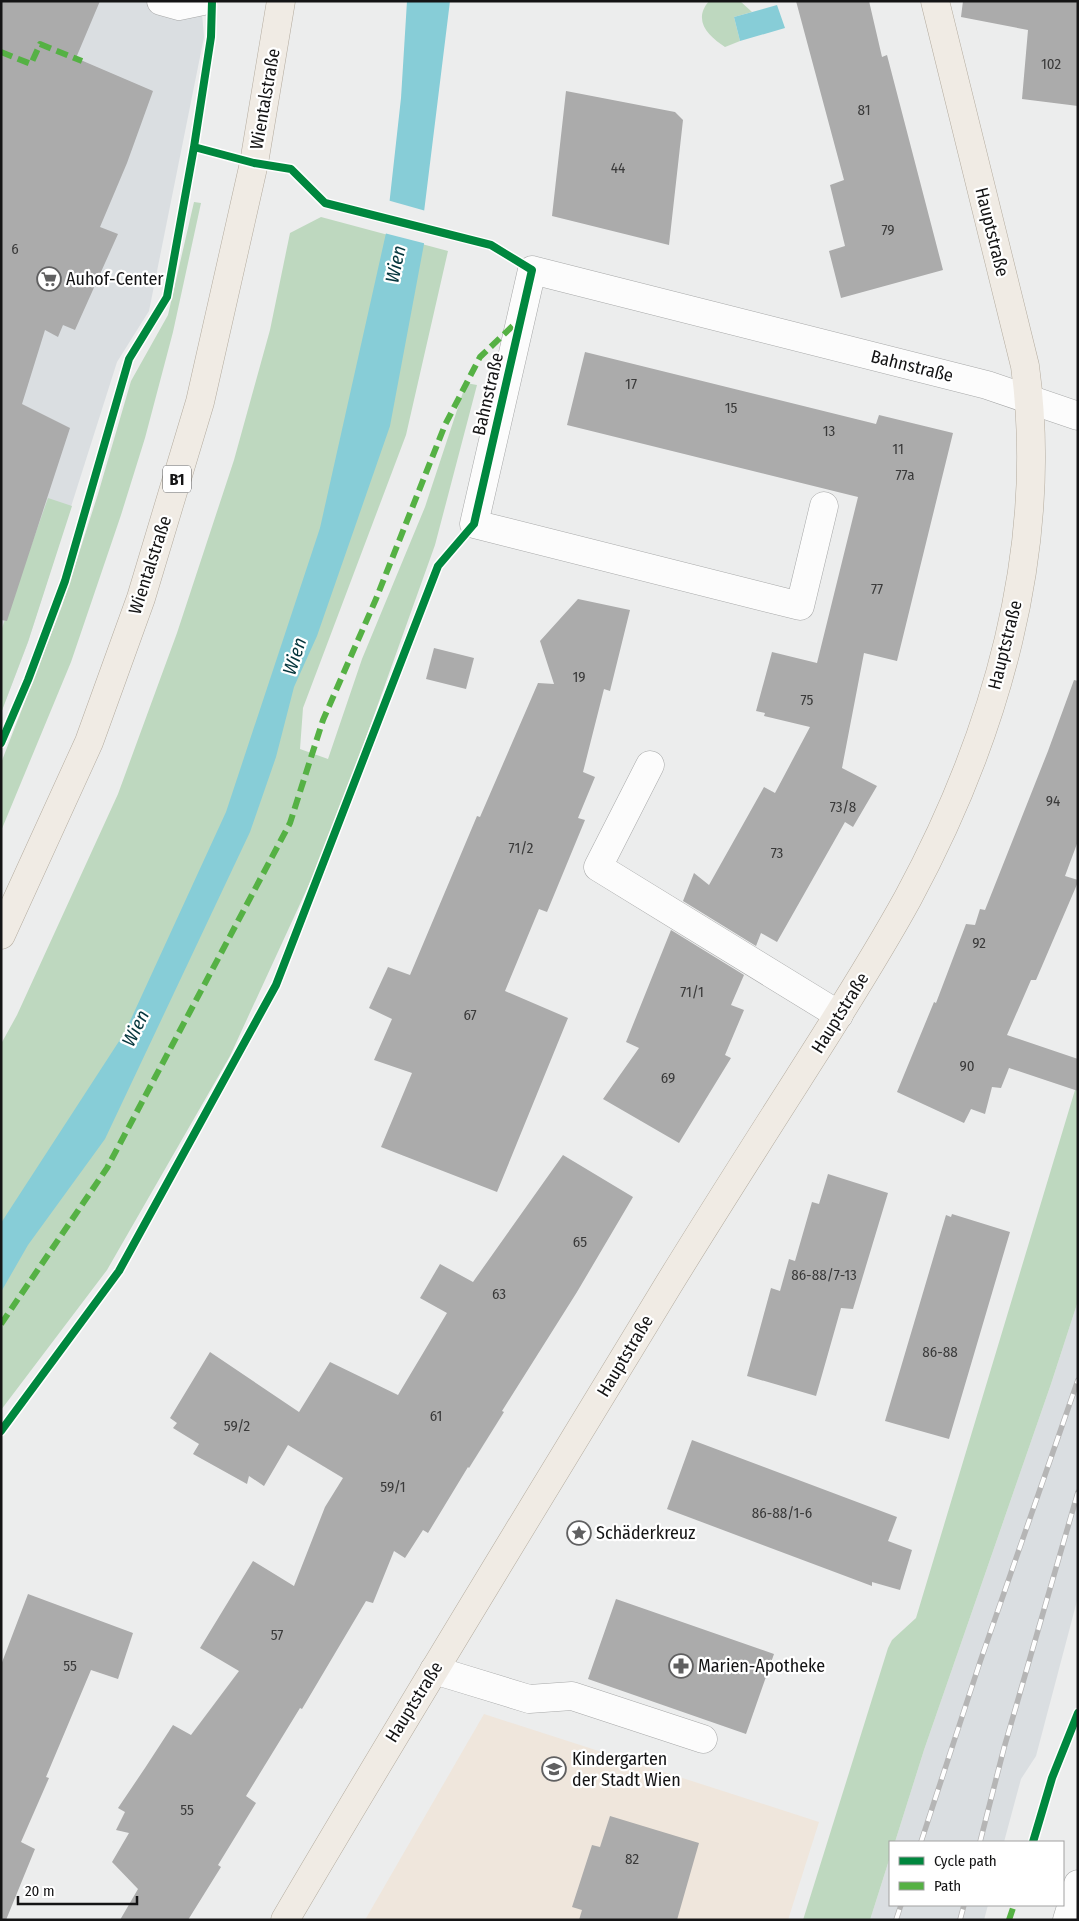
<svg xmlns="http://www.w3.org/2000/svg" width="1079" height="1921" font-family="'Fira Sans Condensed',sans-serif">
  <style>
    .built { fill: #dadee1 }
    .education { fill: #efe6dc }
    .green { fill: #bed8bf }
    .water { fill: #87cdd7 }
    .pier { fill: #eceded }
    .building { fill: #ababab }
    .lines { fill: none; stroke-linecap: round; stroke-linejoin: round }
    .minor-casing { stroke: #a7a8a8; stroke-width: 29 }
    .major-casing { stroke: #b4ac9f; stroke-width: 29 }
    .minor { stroke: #fcfcfc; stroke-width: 28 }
    .major { stroke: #f0ebe4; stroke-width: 28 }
    .rail-casing { stroke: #b5b5b5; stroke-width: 5.5 }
    .rail { stroke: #fff; stroke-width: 4; stroke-dasharray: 11; stroke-linecap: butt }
    .quiet { stroke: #55b144; stroke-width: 6; stroke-dasharray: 12 6; stroke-linecap: butt }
    .cycleway-casing { stroke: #fff; stroke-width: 11 }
    .cycleway { stroke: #00873e; stroke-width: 8 }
    .labels { text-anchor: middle; stroke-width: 4.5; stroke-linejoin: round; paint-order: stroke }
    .number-label { font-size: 15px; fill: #3a3a3a }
    .shield { fill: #fff; stroke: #5a5a5b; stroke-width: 1 }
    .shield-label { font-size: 16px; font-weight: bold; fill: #141415 }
    .street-label { font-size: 18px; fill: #141415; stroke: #fff }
    .poi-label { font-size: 18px; fill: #141415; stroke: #fff; text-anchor: start }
    .water-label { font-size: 19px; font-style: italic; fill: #05363d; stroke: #fff }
  </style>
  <rect width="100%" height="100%" fill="#eceded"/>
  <path class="built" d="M 1,1 L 201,1 L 204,37 L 149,311 L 117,362 L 28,642 L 1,713 Z
    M 1078,1301 L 1078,1597 L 1036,1756 L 1021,1779 L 1004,1842 L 895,1842 L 924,1750 L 1051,1384 Z
    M 890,1857 L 890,1905 L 988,1905 L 984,1920 L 870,1920 Z"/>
  <path class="education" d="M 484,1714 L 819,1822 L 788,1920 L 365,1920 Z"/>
  <path class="green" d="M 709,1 L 740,1 L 752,12 L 734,17 L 740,41 L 725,47 C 709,36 692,21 709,1 Z
    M 194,202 L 201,203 L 173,332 L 145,438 L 121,515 L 71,662 L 1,831 L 1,763 L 62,606 L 98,494 L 131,381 L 168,315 Z
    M 321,217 L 448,251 L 406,435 L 303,708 L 300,749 L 328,759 L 362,659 L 425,507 L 466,383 L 477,385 L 435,545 L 329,841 L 230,1056 L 107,1270 L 1,1410 L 1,1044 L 17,1015 L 118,794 L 177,633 L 234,460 L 270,330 L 290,233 Z
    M 48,498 L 72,506 L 28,642 L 1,713 L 1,631 Z
    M 1078,1080 L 1078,1301 L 1051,1384 L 924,1750 L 895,1842 L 890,1842 L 890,1857 L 870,1920 L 803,1920 L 888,1648 L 892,1640 L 916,1618 Z"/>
  <path class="water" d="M 407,1 L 450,1 L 424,212 L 424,244 L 390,426 L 317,636 L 294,687 L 276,757 L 250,832 L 105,1139 L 28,1245 L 1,1292 L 1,1223 L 125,1032 L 226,812 L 320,528 L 386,233 L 401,98 Z
    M 777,5 L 785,28 L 740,41 L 734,17 Z"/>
  <path class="pier" d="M 387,200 L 426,211 L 427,244 L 384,233 Z"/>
  <path class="building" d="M 1,1 L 100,1 L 76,58 L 153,91 L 127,163 L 100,227 L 118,234 L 75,330 L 63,325 L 58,337 L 45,330 L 22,404 L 70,428 L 7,621 L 1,620 Z
    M 796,1 L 869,1 L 882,57 L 887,55 L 943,270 L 841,298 L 829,251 L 845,246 L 830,185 L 844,180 Z
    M 963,1 L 1078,1 L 1078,106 L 1022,99 L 1028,30 L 961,17 Z
    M 566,91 L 675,112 L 683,120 L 669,245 L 552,216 Z
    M 585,352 L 876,424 L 879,415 L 953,433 L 897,661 L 864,653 L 842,768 L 877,786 L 853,827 L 845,822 L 777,942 L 761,933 L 756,946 L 683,901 L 694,873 L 709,885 L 764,787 L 775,793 L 810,727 L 764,716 L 765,713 L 756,711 L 772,652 L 817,663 L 858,497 L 567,425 Z
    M 578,599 L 630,610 L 610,691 L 604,689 L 583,772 L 595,777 L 578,818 L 585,820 L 547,912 L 539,909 L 505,991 L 568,1018 L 497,1192 L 381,1147 L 412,1073 L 374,1060 L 392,1019 L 369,1008 L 388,967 L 410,975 L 477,816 L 480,817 L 538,683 L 554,684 L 540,641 Z
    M 434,648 L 474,658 L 466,689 L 426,679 Z
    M 1074,680 L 1078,681 L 1078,841 L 1065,876 L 1078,880 L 1078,882 L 1036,980 L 1031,980 L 1007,1035 L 1078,1059 L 1078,1091 L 1009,1068 L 1001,1088 L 992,1087 L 985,1114 L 971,1109 L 964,1123 L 897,1092 L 934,1002 L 936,1003 L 966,924 L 975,925 L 980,909 L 985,910 L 1048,751 Z
    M 671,930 L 744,975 L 731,1005 L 744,1010 L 725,1055 L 731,1058 L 679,1143 L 603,1099 L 639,1048 L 626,1042 Z
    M 563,1155 L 633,1197 L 577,1292 L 502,1411 L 504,1412 L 469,1468 L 468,1467 L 428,1533 L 423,1530 L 405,1558 L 394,1551 L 373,1603 L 366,1601 L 302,1709 L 300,1708 L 246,1796 L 256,1803 L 218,1865 L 221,1867 L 188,1920 L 120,1920 L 138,1889 L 112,1862 L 129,1833 L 116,1830 L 125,1812 L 118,1808 L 145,1768 L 173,1725 L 191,1735 L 239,1671 L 200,1648 L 253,1561 L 294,1586 L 325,1507 L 343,1478 L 288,1445 L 264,1486 L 249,1476 L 247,1484 L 193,1454 L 199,1444 L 173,1428 L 177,1423 L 170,1418 L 210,1352 L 299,1412 L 330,1362 L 398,1395 L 447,1313 L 420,1298 L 440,1264 L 473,1282 Z
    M 828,1174 L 888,1193 L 853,1309 L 841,1308 L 816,1396 L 747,1376 L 771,1288 L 780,1291 L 789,1259 L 795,1261 L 812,1202 L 819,1204 Z
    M 952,1214 L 1010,1232 L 949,1439 L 885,1421 L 946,1215 L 951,1217 Z
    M 692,1440 L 897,1517 L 888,1541 L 912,1550 L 900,1590 L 872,1582 L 872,1586 L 667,1509 Z
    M 28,1594 L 133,1633 L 118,1679 L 91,1670 L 46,1777 L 49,1778 L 21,1842 L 35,1849 L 6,1920 L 1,1920 L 1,1665 Z
    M 616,1599 L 774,1654 L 746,1734 L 588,1679 Z
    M 610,1816 L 699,1843 L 677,1920 L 579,1920 L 582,1910 L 572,1907 L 592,1845 L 600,1847 Z"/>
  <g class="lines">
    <g class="minor-casing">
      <path id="minor" d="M 161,1 L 179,6 L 203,1
        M 824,506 L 800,606 L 474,524 L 532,270 L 987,385 L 1078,416
        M 650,765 L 598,867 L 839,1015
        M 434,1670 L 529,1699 L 572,1696 L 703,1739
        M 1067,1920 L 1078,1884"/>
    </g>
    <g class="major-casing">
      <path id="major" d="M 1,935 L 89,742 L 141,598 L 200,402 L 254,163 L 281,1
        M 285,1920 C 410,1707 539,1498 667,1287 C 710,1217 754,1148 798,1079 C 836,1019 874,960 908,898 C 995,737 1050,549 1025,366 L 935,1"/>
    </g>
    <use href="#minor" class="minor"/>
    <use href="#major" class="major"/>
    <g class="rail-casing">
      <path id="rail" d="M 921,1842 L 980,1662 L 1078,1380
        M 980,1842 L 1004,1748 L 1078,1492
        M 896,1920 L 901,1905
        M 960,1920 L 964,1905"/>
    </g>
    <use href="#rail" class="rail"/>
    <path class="quiet" d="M 1,52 L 31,64 L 40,44 L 82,61
      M 1,1324 L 107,1168 L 290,823 L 323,720 L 376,599 L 445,425 L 480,357 L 520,319
      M 1009,1920 L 1014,1905"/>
    <g class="cycleway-casing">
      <path id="cycleway" d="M 1,743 L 28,680 L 65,581 L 129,359 L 167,297 L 194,147 L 211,37 L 212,1
        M 1,1431 L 119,1271 L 276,985 L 438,566 L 474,524 L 532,270 L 491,245 L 325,203 L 291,169 L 254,163 L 194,147
        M 1033,1842 L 1052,1778 L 1078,1713"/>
    </g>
    <use href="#cycleway" class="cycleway"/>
  </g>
  <defs>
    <g id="supermarket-ring" transform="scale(1.25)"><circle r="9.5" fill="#fff" stroke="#606061" stroke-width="1.5"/><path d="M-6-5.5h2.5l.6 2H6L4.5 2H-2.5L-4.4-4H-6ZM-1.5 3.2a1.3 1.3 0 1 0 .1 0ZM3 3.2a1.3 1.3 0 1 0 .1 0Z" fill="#606061"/></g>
    <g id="sight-ring" transform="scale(1.25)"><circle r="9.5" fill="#fff" stroke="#606061" stroke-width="1.5"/><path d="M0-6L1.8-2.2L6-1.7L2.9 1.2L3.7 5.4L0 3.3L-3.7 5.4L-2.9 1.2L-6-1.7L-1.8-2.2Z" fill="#606061"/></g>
    <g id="pharmacy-ring" transform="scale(1.25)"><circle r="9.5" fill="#fff" stroke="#606061" stroke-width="1.5"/><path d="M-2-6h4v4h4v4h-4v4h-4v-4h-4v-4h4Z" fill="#606061"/></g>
    <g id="school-ring" transform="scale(1.25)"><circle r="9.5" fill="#fff" stroke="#606061" stroke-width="1.5"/><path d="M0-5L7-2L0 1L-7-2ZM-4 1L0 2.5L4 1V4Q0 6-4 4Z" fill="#606061"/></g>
  </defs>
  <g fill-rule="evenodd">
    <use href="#supermarket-ring" x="49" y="279"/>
    <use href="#sight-ring" x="579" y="1533"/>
    <use href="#pharmacy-ring" x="681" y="1666"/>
    <use href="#school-ring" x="554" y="1769"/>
  </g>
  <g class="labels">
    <g class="number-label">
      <text x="1051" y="69">102</text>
      <text x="864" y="115">81</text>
      <text x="618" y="173">44</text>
      <text x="888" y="235">79</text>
      <text x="15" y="254">6</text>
      <text x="631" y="389">17</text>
      <text x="731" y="413">15</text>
      <text x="829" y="436">13</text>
      <text x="898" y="454">11</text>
      <text x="905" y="480">77a</text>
      <text x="877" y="594">77</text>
      <text x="579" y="682">19</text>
      <text x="807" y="705">75</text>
      <text x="1053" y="806">94</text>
      <text x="843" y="812">73/8</text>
      <text x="521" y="853">71/2</text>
      <text x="777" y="858">73</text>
      <text x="979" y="948">92</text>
      <text x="692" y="997">71/1</text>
      <text x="470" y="1020">67</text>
      <text x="967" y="1071">90</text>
      <text x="668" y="1083">69</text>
      <text x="580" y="1247">65</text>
      <text x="824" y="1280">86-88/7-13</text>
      <text x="499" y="1299">63</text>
      <text x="940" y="1357">86-88</text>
      <text x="436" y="1421">61</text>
      <text x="237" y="1431">59/2</text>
      <text x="393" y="1492">59/1</text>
      <text x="782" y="1518">86-88/1-6</text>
      <text x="277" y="1640">57</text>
      <text x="70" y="1671">55</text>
      <text x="187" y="1815">55</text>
      <text x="632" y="1864">82</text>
    </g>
    <rect class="shield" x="163" y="465.5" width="28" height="27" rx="4"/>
    <g class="shield-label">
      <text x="177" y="485">B1</text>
    </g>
    <g class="street-label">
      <text transform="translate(265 99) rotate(-80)" y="6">Wientalstraße</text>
      <text transform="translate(992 232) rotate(76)" y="6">Hauptstraße</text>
      <text transform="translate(912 366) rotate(14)" y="6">Bahnstraße</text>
      <text transform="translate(488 394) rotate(-77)" y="6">Bahnstraße</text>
      <text transform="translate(150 565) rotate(-72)" y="6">Wientalstraße</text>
      <text transform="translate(1005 645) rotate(-76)" y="6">Hauptstraße</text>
      <text transform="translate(840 1013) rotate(-58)" y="6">Hauptstraße</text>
      <text transform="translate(625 1356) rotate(-59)" y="6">Hauptstraße</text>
      <text transform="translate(414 1702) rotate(-58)" y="6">Hauptstraße</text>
    </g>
    <g class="poi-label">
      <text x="66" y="285">Auhof-Center</text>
      <text x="596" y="1539">Schäderkreuz</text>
      <text x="698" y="1672">Marien-Apotheke</text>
      <text x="572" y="1765">Kindergarten<tspan x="572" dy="21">der Stadt Wien</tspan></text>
    </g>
    <g class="water-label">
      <text transform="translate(395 264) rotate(-78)" y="7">Wien</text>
      <text transform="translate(294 656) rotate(-72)" y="7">Wien</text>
      <text transform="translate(135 1028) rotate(-64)" y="7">Wien</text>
    </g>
  </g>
  <rect width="1079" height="1921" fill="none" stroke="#141415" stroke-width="5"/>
  <rect x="889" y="1841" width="175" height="65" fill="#ffffff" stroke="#a1a1a1"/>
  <rect x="899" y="1857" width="25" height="8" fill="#00873e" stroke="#a1a1a1"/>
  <text x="934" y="1866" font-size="15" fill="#141415">Cycle path</text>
  <rect x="899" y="1882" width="25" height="8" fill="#55b144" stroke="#a1a1a1"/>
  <text x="934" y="1891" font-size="15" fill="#141415">Path</text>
  <path d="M18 1896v8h119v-8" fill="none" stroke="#141415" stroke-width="2.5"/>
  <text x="25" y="1896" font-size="15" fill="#141415" stroke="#ffffff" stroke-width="4" paint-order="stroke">20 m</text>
</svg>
